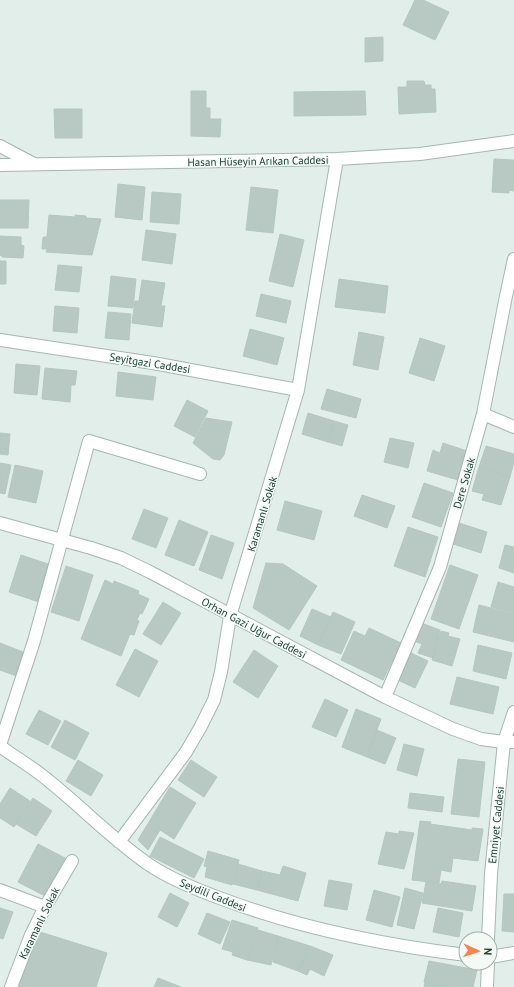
<svg xmlns="http://www.w3.org/2000/svg" width="514" height="987" font-family="'PT Sans',sans-serif">
  <style>
    .building { fill: #b7c9c2; stroke: #b3c8c0 }
    .lines { fill: none; stroke-linecap: round; stroke-linejoin: round }
    .minor-casing { stroke: #a4b7b1; stroke-width: 14 }
    .minor { stroke: #fff; stroke-width: 12 }
    .labels { text-anchor: middle; stroke-width: 3; stroke-linejoin: round; paint-order: stroke }
    .street-label { font-size: 11px; fill: #204139; stroke: #f3faf6 }
  </style>
  <rect width="100%" height="100%" fill="#e2eee9"/>
  <path class="building" d="M 415,0 L 423,0 L 449,12 L 435,40 L 403,25 Z
    M 383,37 L 383,61 L 365,62 L 365,38 Z
    M 407,81 L 424,81 L 425,85 L 431,85 L 431,89 L 435,89 L 436,112 L 399,114 L 398,87 L 407,87 Z
    M 191,91 L 206,91 L 206,108 L 210,108 L 210,119 L 221,119 L 220,137 L 191,136 Z
    M 365,91 L 366,115 L 294,116 L 294,92 Z
    M 54,109 L 82,109 L 82,138 L 55,138 Z
    M 494,159 L 514,160 L 514,191 L 509,190 L 509,193 L 492,192 Z
    M 118,184 L 145,187 L 142,220 L 115,217 Z
    M 251,187 L 278,190 L 273,233 L 246,230 Z
    M 152,192 L 181,194 L 179,224 L 150,222 Z
    M 0,200 L 29,200 L 28,228 L 0,228 Z
    M 49,215 L 75,217 L 75,215 L 86,216 L 86,218 L 101,219 L 92,255 L 46,252 L 47,249 L 42,249 L 43,237 L 47,237 Z
    M 146,230 L 176,234 L 172,264 L 142,260 Z
    M 280,234 L 304,240 L 293,287 L 269,281 Z
    M 0,236 L 21,237 L 21,245 L 24,246 L 23,258 L 2,257 L 2,256 L 0,255 Z
    M 0,261 L 6,261 L 6,284 L 0,284 Z
    M 58,265 L 82,267 L 79,292 L 55,290 Z
    M 111,276 L 136,279 L 133,308 L 108,306 Z
    M 339,279 L 388,286 L 385,313 L 335,307 Z
    M 142,280 L 165,283 L 161,306 L 165,306 L 162,327 L 132,323 L 135,301 L 139,301 Z
    M 261,294 L 291,301 L 286,323 L 256,316 Z
    M 55,306 L 79,308 L 77,333 L 53,331 Z
    M 108,312 L 131,314 L 129,340 L 105,338 Z
    M 250,329 L 284,338 L 277,365 L 243,356 Z
    M 359,332 L 384,337 L 378,370 L 353,365 Z
    M 420,338 L 445,346 L 434,381 L 409,373 Z
    M 16,364 L 40,366 L 37,395 L 14,393 Z
    M 45,368 L 77,371 L 75,385 L 71,385 L 70,402 L 42,399 Z
    M 118,372 L 156,377 L 153,400 L 116,396 Z
    M 327,389 L 361,399 L 356,418 L 321,409 Z
    M 187,400 L 208,411 L 195,437 L 174,426 Z
    M 308,413 L 334,421 L 328,442 L 302,434 Z
    M 206,418 L 232,422 L 224,455 L 220,460 L 213,459 L 193,443 Z
    M 334,421 L 348,425 L 342,446 L 328,442 Z
    M 0,433 L 10,434 L 8,455 L 0,454 Z
    M 390,438 L 414,443 L 408,468 L 384,462 Z
    M 443,443 L 467,451 L 458,480 L 427,471 L 433,450 L 440,453 Z
    M 486,446 L 514,454 L 514,462 L 510,477 L 479,467 Z
    M 0,463 L 11,465 L 5,494 L 0,493 Z
    M 15,465 L 43,471 L 36,503 L 8,497 Z
    M 479,467 L 510,477 L 501,505 L 482,500 L 484,494 L 472,491 Z
    M 424,483 L 453,493 L 441,527 L 412,517 Z
    M 362,495 L 395,506 L 387,528 L 354,516 Z
    M 285,501 L 322,511 L 314,540 L 277,530 Z
    M 144,509 L 168,518 L 156,548 L 132,539 Z
    M 179,520 L 208,532 L 194,566 L 165,555 Z
    M 456,522 L 487,532 L 481,553 L 450,543 Z
    M 408,527 L 438,537 L 425,577 L 394,566 Z
    M 211,535 L 234,543 L 222,579 L 199,570 Z
    M 505,545 L 514,547 L 514,573 L 499,568 Z
    M 21,555 L 51,565 L 39,602 L 9,592 Z
    M 266,563 L 283,564 L 317,586 L 289,630 L 253,608 Z
    M 450,565 L 478,575 L 459,629 L 431,619 Z
    M 66,566 L 93,575 L 79,621 L 51,612 Z
    M 105,580 L 113,584 L 114,581 L 139,591 L 138,594 L 149,599 L 142,614 L 140,613 L 137,620 L 139,621 L 134,635 L 130,634 L 121,656 L 81,639 Z
    M 498,582 L 514,587 L 514,613 L 491,607 Z
    M 163,602 L 181,613 L 161,645 L 143,634 Z
    M 479,605 L 514,614 L 514,642 L 473,632 Z
    M 312,609 L 331,617 L 318,645 L 300,636 Z
    M 333,612 L 355,622 L 341,654 L 318,645 Z
    M 421,623 L 440,630 L 433,658 L 418,653 L 422,644 L 414,641 Z
    M 369,628 L 401,643 L 383,680 L 341,660 L 354,631 L 365,636 Z
    M 441,631 L 449,633 L 448,636 L 460,639 L 452,666 L 432,660 Z
    M 0,643 L 28,654 L 19,677 L 0,670 Z
    M 478,645 L 512,653 L 506,679 L 473,671 Z
    M 135,649 L 158,661 L 139,697 L 116,685 Z
    M 254,650 L 278,666 L 258,698 L 233,682 Z
    M 411,653 L 428,661 L 415,688 L 398,680 Z
    M 457,677 L 499,687 L 493,714 L 450,704 Z
    M 325,699 L 348,710 L 336,737 L 312,727 Z
    M 356,709 L 381,719 L 367,757 L 342,747 Z
    M 39,710 L 61,721 L 48,745 L 26,734 Z
    M 65,720 L 89,733 L 75,760 L 51,747 Z
    M 377,730 L 396,738 L 385,764 L 367,757 Z
    M 404,744 L 424,749 L 417,776 L 397,770 Z
    M 458,759 L 485,762 L 479,817 L 451,814 Z
    M 78,760 L 103,775 L 91,796 L 66,781 Z
    M 191,760 L 217,777 L 204,797 L 178,780 Z
    M 170,787 L 196,803 L 174,839 L 160,830 L 148,850 L 138,840 Z
    M 10,788 L 30,801 L 14,827 L 0,818 L 0,804 Z
    M 410,793 L 444,797 L 442,812 L 408,808 Z
    M 33,798 L 52,811 L 36,836 L 16,824 Z
    M 420,821 L 431,822 L 430,824 L 472,830 L 472,828 L 483,829 L 478,861 L 453,858 L 451,872 L 441,870 L 439,883 L 412,880 Z
    M 399,831 L 414,833 L 404,869 L 378,864 L 386,832 L 399,834 Z
    M 160,837 L 204,859 L 194,878 L 150,856 Z
    M 38,844 L 65,858 L 45,896 L 18,882 Z
    M 208,851 L 239,860 L 232,885 L 205,877 L 207,867 L 204,866 Z
    M 238,864 L 262,871 L 257,890 L 233,884 Z
    M 283,866 L 306,873 L 298,901 L 257,890 L 262,871 L 280,875 Z
    M 329,880 L 352,884 L 347,910 L 324,906 Z
    M 442,881 L 476,886 L 472,911 L 422,903 L 426,882 L 441,884 Z
    M 405,888 L 423,893 L 414,929 L 397,925 Z
    M 374,890 L 400,897 L 392,927 L 366,920 Z
    M 170,893 L 189,903 L 177,927 L 158,917 Z
    M 504,894 L 514,894 L 514,932 L 502,931 Z
    M 0,908 L 13,912 L 3,939 L 0,938 Z
    M 438,908 L 463,913 L 459,937 L 433,932 Z
    M 207,913 L 230,922 L 220,944 L 198,934 Z
    M 232,920 L 258,928 L 247,960 L 232,955 L 233,952 L 222,949 Z
    M 258,930 L 278,936 L 271,965 L 247,960 Z
    M 37,931 L 107,953 L 96,987 L 19,987 Z
    M 278,936 L 310,946 L 298,971 L 273,962 Z
    M 310,946 L 333,955 L 324,976 L 310,969 L 307,975 L 298,971 Z
    M 429,961 L 477,970 L 473,987 L 448,987 L 424,982 Z
    M 158,978 L 181,987 L 154,987 Z
    M 425,982 L 452,987 L 424,987 Z"/>
  <g class="lines">
    <g class="minor-casing">
      <path id="minor" d="M 0,146 L 34,164
        M 0,165 L 337,159 L 420,154 L 514,141
        M 0,340 L 153,363 L 298,390
        M 483,414 L 514,427
        M 0,523 L 91,548 L 121,558 L 150,572 L 385,697 L 453,729 L 481,739 L 504,742 L 514,742
        M 385,697 L 440,567 L 483,414 L 506,296 L 514,259
        M 0,745 L 34,641 L 89,441 L 200,474
        M 0,746 C 16,758 34,768 49,781 C 84,809 114,841 151,866 C 174,881 200,891 225,900 C 303,929 384,945 466,955
        M 119,842 L 186,752 L 200,728 L 214,700 L 221,672 L 230,616 L 298,390 L 337,159
        M 0,890 L 45,907
        M 488,939 L 491,874 L 502,762 L 504,742 L 514,712
        M 490,957 L 514,953
        M 11,987 L 31,935 L 45,907 L 72,861
        M 487,987 L 488,963"/>
    </g>
    <use href="#minor" class="minor"/>
  </g>
  <g class="labels">
    <g class="street-label">
      <text transform="translate(258 161) rotate(-1)" y="4">Hasan Hüseyin Arıkan Caddesi</text>
      <text transform="translate(150 363) rotate(9)" y="4">Seyitgazi Caddesi</text>
      <text transform="translate(464 483) rotate(-74)" y="4">Dere Sokak</text>
      <text transform="translate(262 514) rotate(-73)" y="4">Karamanlı Sokak</text>
      <text transform="translate(254 628) rotate(28)" y="4">Orhan Gazi Uğur Caddesi</text>
      <text transform="translate(496 825) rotate(-84)" y="4">Emniyet Caddesi</text>
      <text transform="translate(213 895) rotate(22)" y="4">Seydili Caddesi</text>
      <text transform="translate(39 923) rotate(-64)" y="4">Karamanlı Sokak</text>
    </g>
  </g>
  <g transform="translate(478 951) rotate(93)"><circle r="19" fill="#f3faf6" stroke="#9fb0aa"/>
  <path d="M0-3L7 15L0 10L-7 15Z" fill="#ff824e"/>
  <text y="-6" font-size="11" font-weight="bold" text-anchor="middle" fill="#204139">N</text>
  </g>
</svg>
